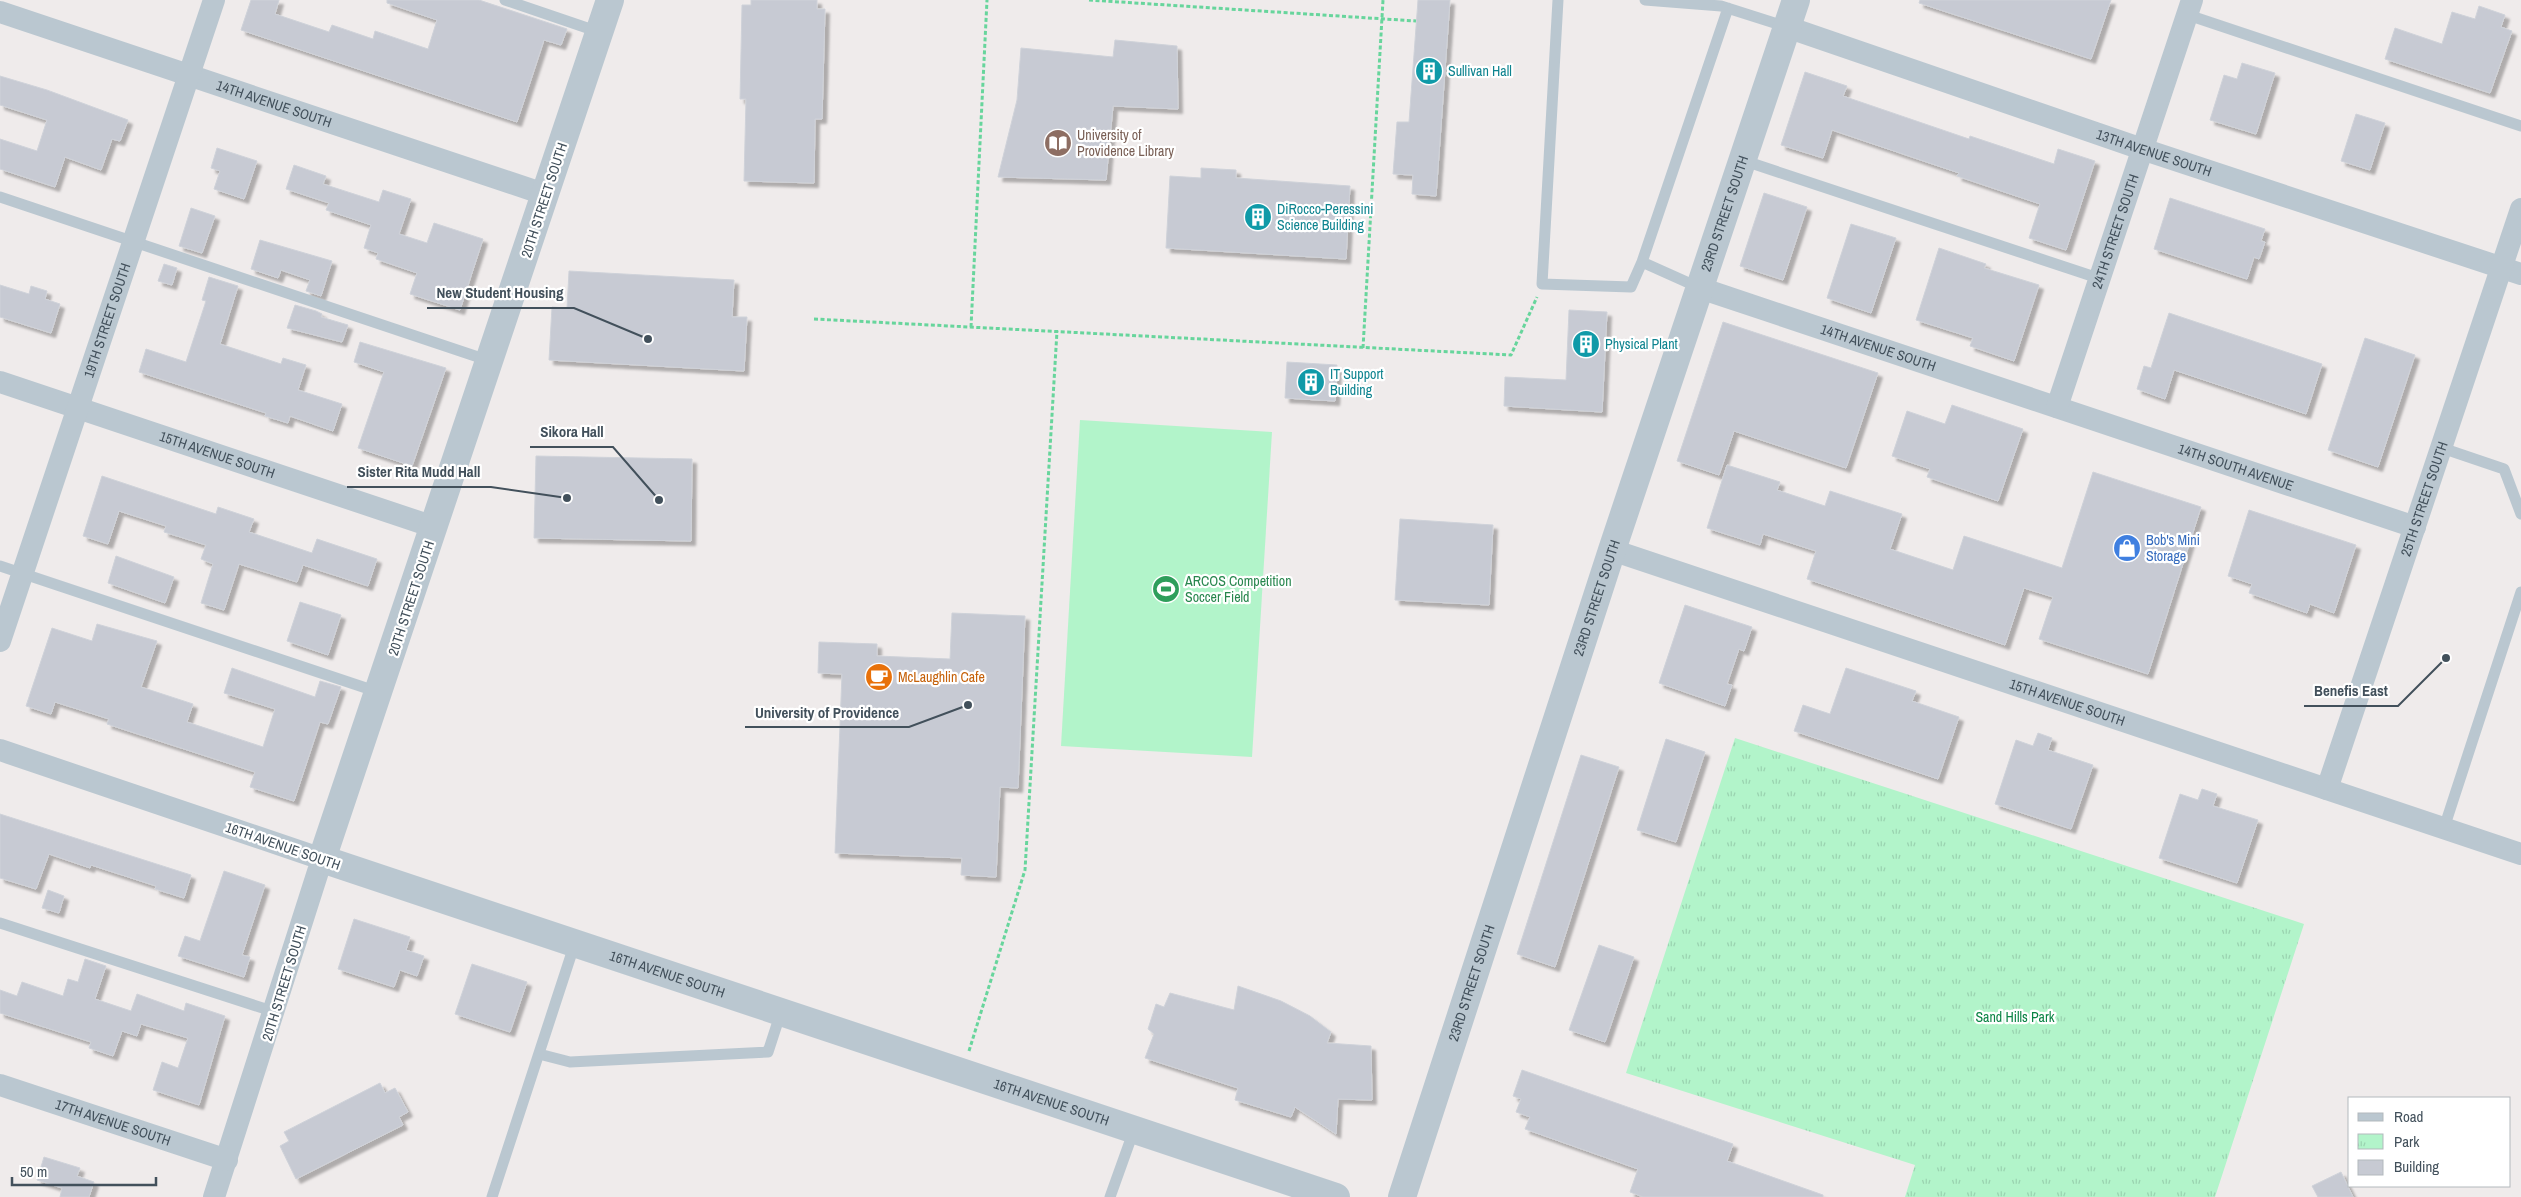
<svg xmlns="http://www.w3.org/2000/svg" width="2521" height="1197" font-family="'Archivo Narrow',sans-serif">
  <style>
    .grass { fill: #b2f4ca }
    .park { fill: url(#park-tufts) }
    .building { fill: #c7cad3; stroke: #cfd2d9; filter: url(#shadow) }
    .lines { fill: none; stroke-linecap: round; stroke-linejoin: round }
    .path { stroke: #67d59c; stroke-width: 3; stroke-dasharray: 4 2.5; stroke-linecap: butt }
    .service { stroke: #bac7d0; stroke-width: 11 }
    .minor { stroke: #bac7d0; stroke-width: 22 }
    .tertiary { stroke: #bac7d0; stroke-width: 28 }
    .labels { text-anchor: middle; stroke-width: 4.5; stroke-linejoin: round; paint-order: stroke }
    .culture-label { font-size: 14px; fill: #0d838f; stroke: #fff; text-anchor: start }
    .street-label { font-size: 14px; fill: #42505b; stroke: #fff }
    .education-label { font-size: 14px; fill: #785e54; stroke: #fff; text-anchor: start }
    .shop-label { font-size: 14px; fill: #366cbe; stroke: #fff; text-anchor: start }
    .leisure-label { font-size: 14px; fill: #27864d; stroke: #fff; text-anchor: start }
    .food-label { font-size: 14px; fill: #c56008; stroke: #fff; text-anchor: start }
    .park-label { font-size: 14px; fill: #0b8445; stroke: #fff }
    .leader { fill: none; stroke: #42505b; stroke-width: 2 }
    .callout-dot { fill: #42505b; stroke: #fff; stroke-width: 2 }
    .callout-label { font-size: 15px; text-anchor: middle; font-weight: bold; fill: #42505b; stroke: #fff; stroke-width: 4.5; stroke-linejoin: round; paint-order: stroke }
  </style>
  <defs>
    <pattern id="park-tufts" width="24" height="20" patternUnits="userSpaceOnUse" patternTransform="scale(1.25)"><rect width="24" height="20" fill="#b2f4ca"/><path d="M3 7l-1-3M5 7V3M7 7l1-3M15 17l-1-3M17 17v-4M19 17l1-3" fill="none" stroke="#9ad3b0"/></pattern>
    <filter id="shadow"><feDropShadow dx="4.5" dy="4.5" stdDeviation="1" flood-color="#0004"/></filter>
  </defs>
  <rect width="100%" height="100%" fill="#efebeb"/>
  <path class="grass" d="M 1080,420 L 1272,432 L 1252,757 L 1061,746 Z"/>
  <path class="park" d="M 1735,738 L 2304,924 L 2215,1197 L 1905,1197 L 1915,1165 L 1626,1073 Z"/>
  <path class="building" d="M 251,0 L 279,0 L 275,14 L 329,32 L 332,25 L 373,39 L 375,31 L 428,49 L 437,20 L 387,3 L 387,0 L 479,0 L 567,29 L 561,45 L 544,40 L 517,122 L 241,30 Z
    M 751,0 L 817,0 L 817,9 L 825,9 L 822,119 L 815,119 L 814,183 L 744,181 L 746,99 L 740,99 L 742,5 L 751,5 Z
    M 1418,0 L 1450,0 L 1436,196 L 1412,194 L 1413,175 L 1393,174 L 1397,122 L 1409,122 Z
    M 1920,0 L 2111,0 L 2091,59 L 1919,3 Z
    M 2479,6 L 2505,15 L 2501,27 L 2512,31 L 2490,93 L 2385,59 L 2395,28 L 2442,44 L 2452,12 L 2475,19 Z
    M 1115,40 L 1177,46 L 1178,109 L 1113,106 L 1106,180 L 998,177 L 1017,100 L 1021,48 L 1113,57 Z
    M 2242,63 L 2275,73 L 2256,134 L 2210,120 L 2224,75 L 2237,79 Z
    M 1805,72 L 1847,86 L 1843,96 L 1969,139 L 1970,136 L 2054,164 L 2058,149 L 2095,161 L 2066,250 L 2029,238 L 2040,204 L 1957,176 L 1959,173 L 1832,130 L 1823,158 L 1781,145 Z
    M 0,76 L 47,90 L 128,120 L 120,141 L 112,139 L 101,170 L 65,157 L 55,187 L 0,169 L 0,139 L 37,151 L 47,120 L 0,105 Z
    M 2356,114 L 2385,123 L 2370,170 L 2341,161 Z
    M 217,148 L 257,161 L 244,199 L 214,189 L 220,171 L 211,168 Z
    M 294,165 L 326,176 L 323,184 L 379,202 L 383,190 L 411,199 L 399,234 L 427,243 L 434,223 L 483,239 L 460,310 L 410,294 L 417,273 L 376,259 L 378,253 L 364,248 L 371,225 L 326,210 L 329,203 L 286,189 Z
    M 1201,168 L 1236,170 L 1236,178 L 1350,186 L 1346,259 L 1166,248 L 1170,176 L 1201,178 Z
    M 1764,193 L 1807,207 L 1783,280 L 1740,266 Z
    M 2170,198 L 2265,229 L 2261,241 L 2265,242 L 2259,259 L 2254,257 L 2247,279 L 2154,249 Z
    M 191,208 L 215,216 L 202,253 L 179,246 Z
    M 1851,224 L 1896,238 L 1871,313 L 1827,298 Z
    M 260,240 L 332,261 L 321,296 L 306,291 L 310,280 L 281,270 L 278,278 L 251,269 Z
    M 1939,248 L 1986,264 L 1984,268 L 2039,285 L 2014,361 L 1970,346 L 1973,338 L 1916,320 Z
    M 164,264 L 177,268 L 172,285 L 158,281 Z
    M 569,271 L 734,280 L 732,317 L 747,317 L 744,371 L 549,360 L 552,307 L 567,308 Z
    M 209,277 L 238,286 L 220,344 L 281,364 L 283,358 L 306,365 L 298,390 L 342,404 L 333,431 L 290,416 L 288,423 L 265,416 L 266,413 L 139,372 L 146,349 L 186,362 L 206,301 L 202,300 Z
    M 0,285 L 29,294 L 31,286 L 47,291 L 45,299 L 60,304 L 51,333 L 0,317 Z
    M 295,305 L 316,311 L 322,314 L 321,317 L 348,325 L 342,342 L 287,328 Z
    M 1569,310 L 1607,312 L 1602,412 L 1504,406 L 1505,377 L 1566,380 Z
    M 2169,313 L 2322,364 L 2306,414 L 2174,370 L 2165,399 L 2137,389 L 2144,366 L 2151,368 Z
    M 1723,322 L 1878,373 L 1846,468 L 1734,431 L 1719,475 L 1677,461 Z
    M 2365,338 L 2415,355 L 2378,467 L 2328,450 Z
    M 360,342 L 446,368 L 412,466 L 358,448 L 384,372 L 354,362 Z
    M 1287,362 L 1337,365 L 1335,401 L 1285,398 Z
    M 1952,405 L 2023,429 L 1998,501 L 1927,477 L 1930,469 L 1892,456 L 1907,411 L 1945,424 Z
    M 536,456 L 692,459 L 691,541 L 534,538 Z
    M 1727,465 L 1780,482 L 1777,490 L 1825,506 L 1830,491 L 1902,514 L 1890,549 L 1953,570 L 1964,536 L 2062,568 L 2093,472 L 2201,507 L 2148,674 L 2039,639 L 2053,597 L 2024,588 L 2005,645 L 1807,579 L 1816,551 L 1763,534 L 1760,545 L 1707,528 Z
    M 102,476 L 216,514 L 218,507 L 254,519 L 249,532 L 312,553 L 317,539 L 377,559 L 368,586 L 303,565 L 297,582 L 239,564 L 224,610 L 201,603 L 213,564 L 201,559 L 206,545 L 164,532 L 166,526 L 119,511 L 108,544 L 83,536 Z
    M 2249,510 L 2356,545 L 2334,613 L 2310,604 L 2307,613 L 2249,593 L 2252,584 L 2228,576 Z
    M 1400,519 L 1493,525 L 1489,605 L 1395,600 Z
    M 116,556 L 174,577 L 165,603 L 108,583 Z
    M 300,602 L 341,615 L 328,655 L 287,641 Z
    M 1685,605 L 1752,627 L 1744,651 L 1739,649 L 1727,684 L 1732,685 L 1725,706 L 1659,683 Z
    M 952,613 L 1025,616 L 1018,788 L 1000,787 L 996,877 L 961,875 L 962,858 L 835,853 L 842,674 L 818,673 L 819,642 L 877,644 L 877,656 L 950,659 Z
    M 97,624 L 157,641 L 141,687 L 193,704 L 187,722 L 263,747 L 275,709 L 224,693 L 232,668 L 315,697 L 320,681 L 341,687 L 328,724 L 320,722 L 294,801 L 250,787 L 255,772 L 107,724 L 109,719 L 55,702 L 51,714 L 26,706 L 52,628 L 92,641 Z
    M 1846,668 L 1916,691 L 1912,701 L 1959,717 L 1938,779 L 1794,731 L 1803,705 L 1830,714 Z
    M 2038,733 L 2052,738 L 2048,750 L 2093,765 L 2071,829 L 1995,804 L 2016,740 L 2033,746 Z
    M 1666,739 L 1705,752 L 1676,842 L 1637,830 Z
    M 1581,755 L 1619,767 L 1555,967 L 1517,954 Z
    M 2202,789 L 2217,794 L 2213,806 L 2258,820 L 2237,883 L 2159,858 L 2180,794 L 2198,800 Z
    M 0,814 L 191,875 L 184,898 L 155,889 L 156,886 L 91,865 L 90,868 L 49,854 L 36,889 L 0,878 Z
    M 224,871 L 265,885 L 242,955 L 250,957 L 244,977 L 178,956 L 185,936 L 200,941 Z
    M 48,890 L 64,896 L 59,913 L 42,908 Z
    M 354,919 L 410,937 L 406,950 L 424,956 L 417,976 L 400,970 L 394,987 L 338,969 Z
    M 1599,945 L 1634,957 L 1605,1042 L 1569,1030 Z
    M 85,959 L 106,966 L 95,999 L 131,1011 L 137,994 L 184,1011 L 186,1003 L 225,1016 L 199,1105 L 153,1090 L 162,1062 L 178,1068 L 188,1038 L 141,1024 L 137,1036 L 122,1031 L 113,1056 L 89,1048 L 91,1042 L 0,1013 L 0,990 L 17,996 L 22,982 L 63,996 L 68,979 L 78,982 Z
    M 472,964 L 527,982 L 510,1032 L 455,1014 Z
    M 1238,986 L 1281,1001 L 1310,1016 L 1331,1032 L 1327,1043 L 1371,1046 L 1372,1100 L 1338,1099 L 1336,1134 L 1295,1107 L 1291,1117 L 1235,1100 L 1238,1088 L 1145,1058 L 1154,1034 L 1148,1029 L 1156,1004 L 1164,1007 L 1170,993 L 1234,1010 Z
    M 1522,1070 L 1733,1144 L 1727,1161 L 1823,1195 L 1823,1197 L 1643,1197 L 1630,1192 L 1638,1169 L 1525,1129 L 1530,1117 L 1516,1112 L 1521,1099 L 1513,1096 Z
    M 380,1083 L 385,1093 L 395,1088 L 408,1112 L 399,1117 L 403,1125 L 296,1179 L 280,1146 L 289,1141 L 284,1132 Z
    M 44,1157 L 80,1168 L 77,1176 L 94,1182 L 89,1197 L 60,1197 L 62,1188 L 37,1180 Z
    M 2341,1172 L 2353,1197 L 2318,1197 L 2312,1186 Z"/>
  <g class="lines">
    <path class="path" d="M 1089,0 L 1416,21
      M 814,319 L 1511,355 L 1537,297
      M 971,327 L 987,0
      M 1363,348 L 1383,0
      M 969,1051 L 1025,870 L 1057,331"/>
    <path class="service" d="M 505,0 L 599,32
      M 1558,0 L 1542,284 L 1631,287 L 1642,262 L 1728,8
      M 1645,0 L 1721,6 L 1787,27
      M 2188,15 L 2521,126
      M 1742,160 L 2098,278
      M 0,197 L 490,361
      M 1642,262 L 1700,288
      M 2442,448 L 2504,469 L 2521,514
      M 0,566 L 378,692
      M 2444,828 L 2521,592
      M 0,923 L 275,1012
      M 539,1054 L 570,1062 L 768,1052 L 781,1012
      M 492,1197 L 575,943
      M 1110,1197 L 1134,1130"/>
    <g class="minor">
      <path id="s1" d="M 0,12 L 547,195"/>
      <path id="s2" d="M 1787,27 L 2142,149 L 2521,274"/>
      <path id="s3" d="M 1700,288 L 2415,527"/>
      <path id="s4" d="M 0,382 L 434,527"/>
      <path id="s5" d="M 2057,407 L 2192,0"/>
      <path id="s6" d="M 1612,550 L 2521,854"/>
      <path id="s7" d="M 0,641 L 214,0"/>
      <path d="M 0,750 L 322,859 L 214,1197"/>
      <path id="s8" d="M 2327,789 L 2521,209"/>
      <path id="s9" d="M 0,1085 L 227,1160"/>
    </g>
    <g class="tertiary">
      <path id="s10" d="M 610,0 L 322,859 L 1336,1197"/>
      <path id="s11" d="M 1402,1197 L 1612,550 L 1796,0"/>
    </g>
  </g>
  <defs>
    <g id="building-disc" transform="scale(1.4375)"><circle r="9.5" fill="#0f9aa8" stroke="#fff"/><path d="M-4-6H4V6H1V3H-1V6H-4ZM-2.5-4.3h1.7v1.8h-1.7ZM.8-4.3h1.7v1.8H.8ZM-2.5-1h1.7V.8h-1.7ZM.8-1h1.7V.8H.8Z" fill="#fff"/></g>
    <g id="library-disc" transform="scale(1.4375)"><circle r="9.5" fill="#8d6e63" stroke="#fff"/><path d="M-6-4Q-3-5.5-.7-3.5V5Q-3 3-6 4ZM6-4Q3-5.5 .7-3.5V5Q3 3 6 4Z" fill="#fff"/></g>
    <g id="shop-disc" transform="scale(1.4375)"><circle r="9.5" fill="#3f7fe0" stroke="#fff"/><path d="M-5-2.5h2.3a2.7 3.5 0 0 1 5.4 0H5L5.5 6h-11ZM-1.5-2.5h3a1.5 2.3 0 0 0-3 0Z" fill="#fff"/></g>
    <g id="stadium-disc" transform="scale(1.4375)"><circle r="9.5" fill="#2e9e5b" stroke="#fff"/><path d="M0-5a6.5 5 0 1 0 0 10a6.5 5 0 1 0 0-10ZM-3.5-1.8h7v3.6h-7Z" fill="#fff"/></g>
    <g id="cafe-disc" transform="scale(1.4375)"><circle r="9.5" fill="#e8710a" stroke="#fff"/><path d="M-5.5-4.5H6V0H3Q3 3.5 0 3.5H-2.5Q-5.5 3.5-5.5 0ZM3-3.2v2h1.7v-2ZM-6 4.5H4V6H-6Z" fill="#fff"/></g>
  </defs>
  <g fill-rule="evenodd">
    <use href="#building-disc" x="1429" y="71"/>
    <use href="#library-disc" x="1058" y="143"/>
    <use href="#building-disc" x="1258" y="217"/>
    <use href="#building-disc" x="1586" y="344"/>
    <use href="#building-disc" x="1311" y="382"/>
    <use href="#shop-disc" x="2127" y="548"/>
    <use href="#stadium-disc" x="1166" y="589"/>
    <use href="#cafe-disc" x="879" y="677"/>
  </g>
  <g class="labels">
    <g class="culture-label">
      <text x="1448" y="76">Sullivan Hall</text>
      <text x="1277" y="214">DiRocco-Peressini<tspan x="1277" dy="16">Science Building</tspan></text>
      <text x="1605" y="349">Physical Plant</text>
      <text x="1330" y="379">IT Support<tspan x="1330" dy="16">Building</tspan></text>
    </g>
    <g class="street-label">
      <text dy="5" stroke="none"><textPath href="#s1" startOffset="289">14TH AVENUE SOUTH</textPath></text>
      <text dy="5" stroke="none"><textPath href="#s2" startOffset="388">13TH AVENUE SOUTH</textPath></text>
      <text transform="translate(544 200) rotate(-72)" y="5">20TH STREET SOUTH</text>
      <text dy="5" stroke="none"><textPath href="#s11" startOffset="1035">23RD STREET SOUTH</textPath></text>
      <text dy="5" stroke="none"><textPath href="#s5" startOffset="185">24TH STREET SOUTH</textPath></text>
      <text dy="5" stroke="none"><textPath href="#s7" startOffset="338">19TH STREET SOUTH</textPath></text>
      <text dy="5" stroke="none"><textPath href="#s3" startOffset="188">14TH AVENUE SOUTH</textPath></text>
      <text dy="5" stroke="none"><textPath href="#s4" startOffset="229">15TH AVENUE SOUTH</textPath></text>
      <text dy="5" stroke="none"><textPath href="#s3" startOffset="565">14TH SOUTH AVENUE</textPath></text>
      <text dy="5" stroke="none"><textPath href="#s8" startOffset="306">25TH STREET SOUTH</textPath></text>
      <text transform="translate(411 598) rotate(-72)" y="5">20TH STREET SOUTH</text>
      <text dy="5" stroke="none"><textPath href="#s11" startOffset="630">23RD STREET SOUTH</textPath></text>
      <text dy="5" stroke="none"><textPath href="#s6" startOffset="480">15TH AVENUE SOUTH</textPath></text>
      <text transform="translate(283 846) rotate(19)" y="5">16TH AVENUE SOUTH</text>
      <text dy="5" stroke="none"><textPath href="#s10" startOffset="1270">16TH AVENUE SOUTH</textPath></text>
      <text transform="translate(284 983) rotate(-73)" y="5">20TH STREET SOUTH</text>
      <text dy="5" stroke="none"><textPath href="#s11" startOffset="225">23RD STREET SOUTH</textPath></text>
      <text dy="5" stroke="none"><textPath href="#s10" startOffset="1675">16TH AVENUE SOUTH</textPath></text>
      <text dy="5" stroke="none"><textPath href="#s9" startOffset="119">17TH AVENUE SOUTH</textPath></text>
    </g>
    <g class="education-label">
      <text x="1077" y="140">University of<tspan x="1077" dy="16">Providence Library</tspan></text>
    </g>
    <g class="shop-label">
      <text x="2146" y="545">Bob's Mini<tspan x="2146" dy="16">Storage</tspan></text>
    </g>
    <g class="leisure-label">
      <text x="1185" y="586">ARCOS Competition<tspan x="1185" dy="16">Soccer Field</tspan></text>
    </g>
    <g class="food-label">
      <text x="898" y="682">McLaughlin Cafe</text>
    </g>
    <g class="park-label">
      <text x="2015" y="1022">Sand Hills Park</text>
    </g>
  </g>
  <path class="leader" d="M648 339L574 308H427M659 500L613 447H530M567 498L491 487H347M2446 658L2398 706H2304M968 705L909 727H745"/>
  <g class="callout-dot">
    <circle cx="648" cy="339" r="5"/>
    <circle cx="659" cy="500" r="5"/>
    <circle cx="567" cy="498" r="5"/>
    <circle cx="2446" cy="658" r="5"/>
    <circle cx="968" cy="705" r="5"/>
  </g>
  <g class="callout-label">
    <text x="500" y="298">New Student Housing</text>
    <text x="572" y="437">Sikora Hall</text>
    <text x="419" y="477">Sister Rita Mudd Hall</text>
    <text x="2351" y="696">Benefis East</text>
    <text x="827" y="718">University of Providence</text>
  </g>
  <rect x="2348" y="1097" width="162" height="90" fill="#ffffff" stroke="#b3b9bd"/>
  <rect x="2358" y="1113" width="25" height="8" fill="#bac7d0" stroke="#b3b9bd"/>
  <text x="2394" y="1122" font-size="15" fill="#42505b">Road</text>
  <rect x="2358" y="1134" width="25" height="15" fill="url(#park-tufts)" stroke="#b3b9bd"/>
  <text x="2394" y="1147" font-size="15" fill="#42505b">Park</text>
  <rect x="2358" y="1160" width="25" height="15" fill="#c7cad3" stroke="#b3b9bd"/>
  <text x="2394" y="1172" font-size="15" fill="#42505b">Building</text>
  <path d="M12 1177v8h144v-8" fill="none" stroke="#42505b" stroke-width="2.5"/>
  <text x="20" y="1177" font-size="15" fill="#42505b" stroke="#ffffff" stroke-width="4" paint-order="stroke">50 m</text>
</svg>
